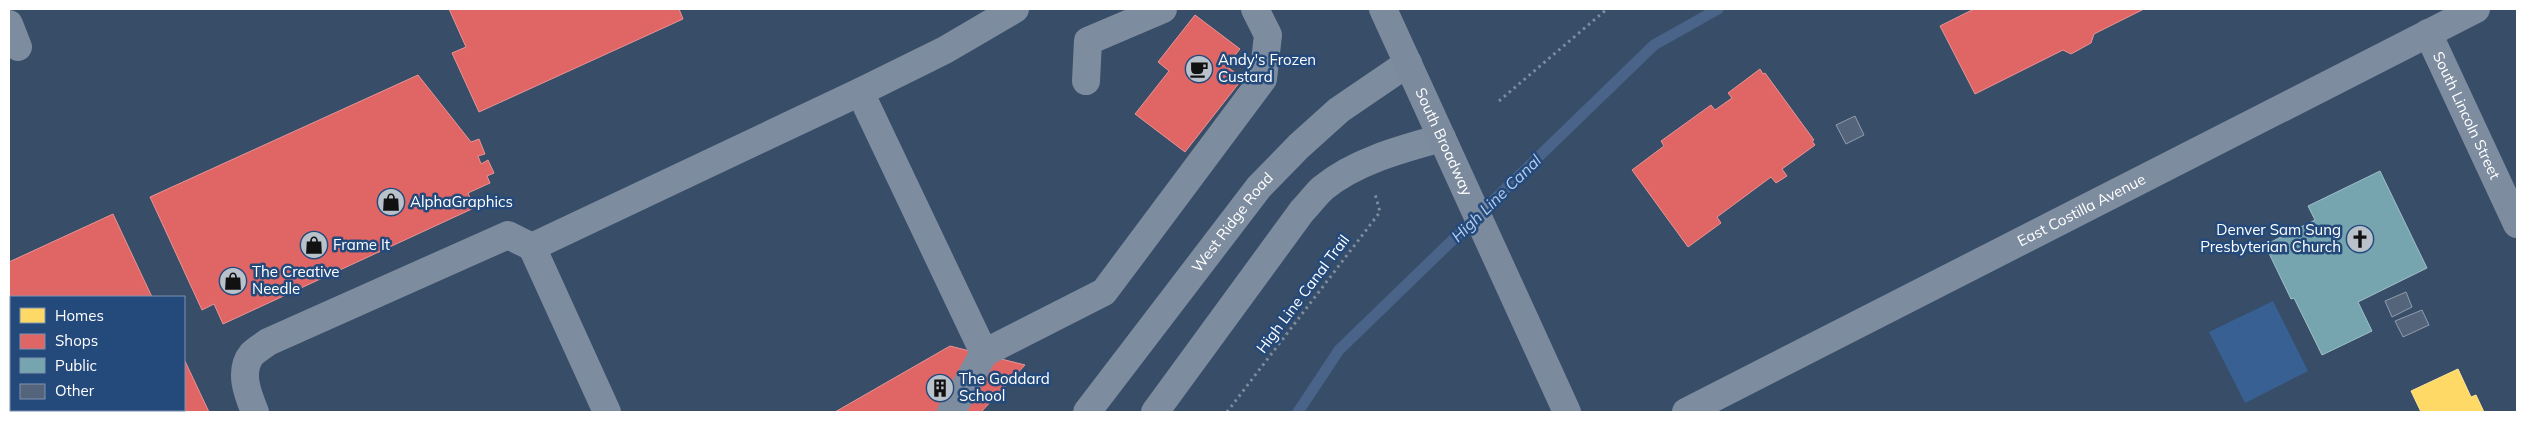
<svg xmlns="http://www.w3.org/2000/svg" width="2526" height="421" font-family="Mulish,sans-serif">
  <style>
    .green { fill: #386093 }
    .homes { fill: #ffd966; stroke: #ffe494 }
    .shops { fill: #e06666; stroke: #e99494 }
    .public { fill: #76a5af; stroke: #9fc0c7 }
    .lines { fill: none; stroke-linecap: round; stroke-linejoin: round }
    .stream { stroke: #496488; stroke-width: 11 }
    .building { fill: #54647a; stroke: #919dae }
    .path { stroke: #7d8d9f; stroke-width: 3; stroke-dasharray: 2.5 4; stroke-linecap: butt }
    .minor { stroke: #7d8d9f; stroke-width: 28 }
    .major { stroke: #7c8a9e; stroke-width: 28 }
    .labels { text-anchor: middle; stroke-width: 5; stroke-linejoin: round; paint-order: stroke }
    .poi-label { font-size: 15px; fill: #fff; stroke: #244a7c; text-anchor: start }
    .street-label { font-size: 15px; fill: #fff; stroke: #244a7c }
    .water-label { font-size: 16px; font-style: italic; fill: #b4cded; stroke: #244a7c }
  </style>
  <rect width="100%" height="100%" fill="#384d68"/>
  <path class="green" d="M 2273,301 L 2308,371 L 2245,403 L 2209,332 Z"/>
  <path class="homes" d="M 2458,369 L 2471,397 L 2476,395 L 2484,412 L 2421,412 L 2411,391 Z"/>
  <path class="shops" d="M 449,9 L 679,9 L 683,19 L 479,112 L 452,53 L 466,47 Z
    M 1974,9 L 2144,9 L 2094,34 L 2091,43 L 2071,54 L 2063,50 L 1975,94 L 1940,26 Z
    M 1195,15 L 1240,49 L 1226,66 L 1243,78 L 1185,152 L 1135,114 L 1169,71 L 1158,62 Z
    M 1760,69 L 1763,74 L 1765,73 L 1814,140 L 1812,141 L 1815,145 L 1782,169 L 1787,176 L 1776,183 L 1771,177 L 1717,217 L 1721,223 L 1688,247 L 1632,170 L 1664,146 L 1661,141 L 1711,105 L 1715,110 L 1732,98 L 1728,93 Z
    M 418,75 L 471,142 L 479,139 L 485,154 L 478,156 L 481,164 L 488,160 L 494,173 L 487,176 L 490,183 L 468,193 L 474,208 L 223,324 L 214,304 L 202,310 L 150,197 Z
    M 113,214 L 152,297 L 11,297 L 11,399 L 9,400 L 9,262 Z
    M 950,346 L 1025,365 L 981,412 L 835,412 Z
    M 184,359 L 209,412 L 53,412 L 59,410 L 184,410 Z"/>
  <path class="public" d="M 2380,171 L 2427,268 L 2358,302 L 2372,331 L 2322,355 L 2294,298 L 2291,299 L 2265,245 L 2315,220 L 2308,206 Z"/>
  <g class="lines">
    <path class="stream" d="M 1298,412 L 1339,350 L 1654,45 L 1718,9"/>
  </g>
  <path class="building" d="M 1855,116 L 1864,135 L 1846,144 L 1836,125 Z
    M 2406,292 L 2412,307 L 2392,317 L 2385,301 Z
    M 2422,310 L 2429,325 L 2403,337 L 2395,321 Z"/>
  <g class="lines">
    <path class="path" d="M 1499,101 L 1607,9
      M 1227,412 L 1380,212 L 1375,194"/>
    <g class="minor">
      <path d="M 9,24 L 18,47"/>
      <path id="s1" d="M 2428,33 L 2517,224"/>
      <path d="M 1086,81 L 1088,41 L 1163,9"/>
      <path d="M 860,92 L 984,353"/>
      <path d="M 255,412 C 248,395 238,371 252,354 C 256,350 263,346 268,342 L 508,235 L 532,247"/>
      <path d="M 607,412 L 532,247 L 860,92 L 945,50 L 1015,9"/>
      <path d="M 951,412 L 984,353 L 1104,292 L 1263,79 L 1268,35 L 1255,9"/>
      <path id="s2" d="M 1087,412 L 1259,187 L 1299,146 L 1339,110 L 1408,63"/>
      <path d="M 1155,412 L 1302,211 C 1309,204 1316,194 1323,188 C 1356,161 1402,149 1442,138"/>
      <path id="s3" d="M 1686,412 L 2476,9"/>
    </g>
    <path class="major" id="s4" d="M 1383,9 L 1567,412"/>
  </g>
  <defs>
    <g id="cafe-disc" transform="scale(1.4375)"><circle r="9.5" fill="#b9c1ca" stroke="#244a7c"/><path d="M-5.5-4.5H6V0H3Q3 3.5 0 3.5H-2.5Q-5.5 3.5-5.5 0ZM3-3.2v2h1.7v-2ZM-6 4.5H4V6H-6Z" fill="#111"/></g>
    <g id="shop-disc" transform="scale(1.4375)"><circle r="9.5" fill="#b9c1ca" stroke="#244a7c"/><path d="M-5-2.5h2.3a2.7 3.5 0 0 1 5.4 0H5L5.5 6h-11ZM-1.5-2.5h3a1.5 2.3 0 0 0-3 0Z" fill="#111"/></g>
    <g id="church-disc" transform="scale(1.4375)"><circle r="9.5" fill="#b9c1ca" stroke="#244a7c"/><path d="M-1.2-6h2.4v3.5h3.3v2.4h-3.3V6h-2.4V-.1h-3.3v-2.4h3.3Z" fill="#111"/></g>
    <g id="building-disc" transform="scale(1.4375)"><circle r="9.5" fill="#b9c1ca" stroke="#244a7c"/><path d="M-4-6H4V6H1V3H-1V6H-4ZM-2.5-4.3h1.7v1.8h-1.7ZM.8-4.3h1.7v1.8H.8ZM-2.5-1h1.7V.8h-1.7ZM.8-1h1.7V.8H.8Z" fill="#111"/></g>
  </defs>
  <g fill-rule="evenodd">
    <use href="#cafe-disc" x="1199" y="69"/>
    <use href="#shop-disc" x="391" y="202"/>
    <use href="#church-disc" x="2360" y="239"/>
    <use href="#shop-disc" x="314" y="245"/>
    <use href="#shop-disc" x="233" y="281"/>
    <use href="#building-disc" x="940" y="388"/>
  </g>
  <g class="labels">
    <g class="poi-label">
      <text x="1218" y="65">Andy's Frozen<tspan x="1218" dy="17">Custard</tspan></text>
      <text x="410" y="207">AlphaGraphics</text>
      <text x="2341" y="235" text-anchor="end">Denver Sam Sung<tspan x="2341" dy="17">Presbyterian Church</tspan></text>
      <text x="333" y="250">Frame It</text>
      <text x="252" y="277">The Creative<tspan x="252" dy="17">Needle</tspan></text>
      <text x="959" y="384">The Goddard<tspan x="959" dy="17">School</tspan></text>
    </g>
    <g class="street-label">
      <text dy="5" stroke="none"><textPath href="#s1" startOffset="91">South Lincoln Street</textPath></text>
      <text dy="5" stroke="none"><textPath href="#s4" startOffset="146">South Broadway</textPath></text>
      <text dy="5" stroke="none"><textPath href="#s3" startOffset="444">East Costilla Avenue</textPath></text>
      <text dy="5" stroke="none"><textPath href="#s2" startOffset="239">West Ridge Road</textPath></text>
      <text transform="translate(1303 294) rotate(-53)" y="5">High Line Canal Trail</text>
    </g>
    <g class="water-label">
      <text transform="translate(1496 198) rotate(-44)" y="6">High Line Canal</text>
    </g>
  </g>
  <rect width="2526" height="421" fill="none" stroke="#ffffff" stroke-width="20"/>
  <rect x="10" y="296" width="175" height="115" fill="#244a7c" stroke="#7c92b0"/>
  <rect x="20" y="308" width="25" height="15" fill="#ffd966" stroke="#7c92b0"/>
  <text x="55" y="321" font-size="15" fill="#ffffff">Homes</text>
  <rect x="20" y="334" width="25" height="15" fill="#e06666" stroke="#7c92b0"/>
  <text x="55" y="346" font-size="15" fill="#ffffff">Shops</text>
  <rect x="20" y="358" width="25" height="15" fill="#76a5af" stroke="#7c92b0"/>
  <text x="55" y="371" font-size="15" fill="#ffffff">Public</text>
  <rect x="20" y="384" width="25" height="15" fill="#54647a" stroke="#7c92b0"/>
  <text x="55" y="396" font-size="15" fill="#ffffff">Other</text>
</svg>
